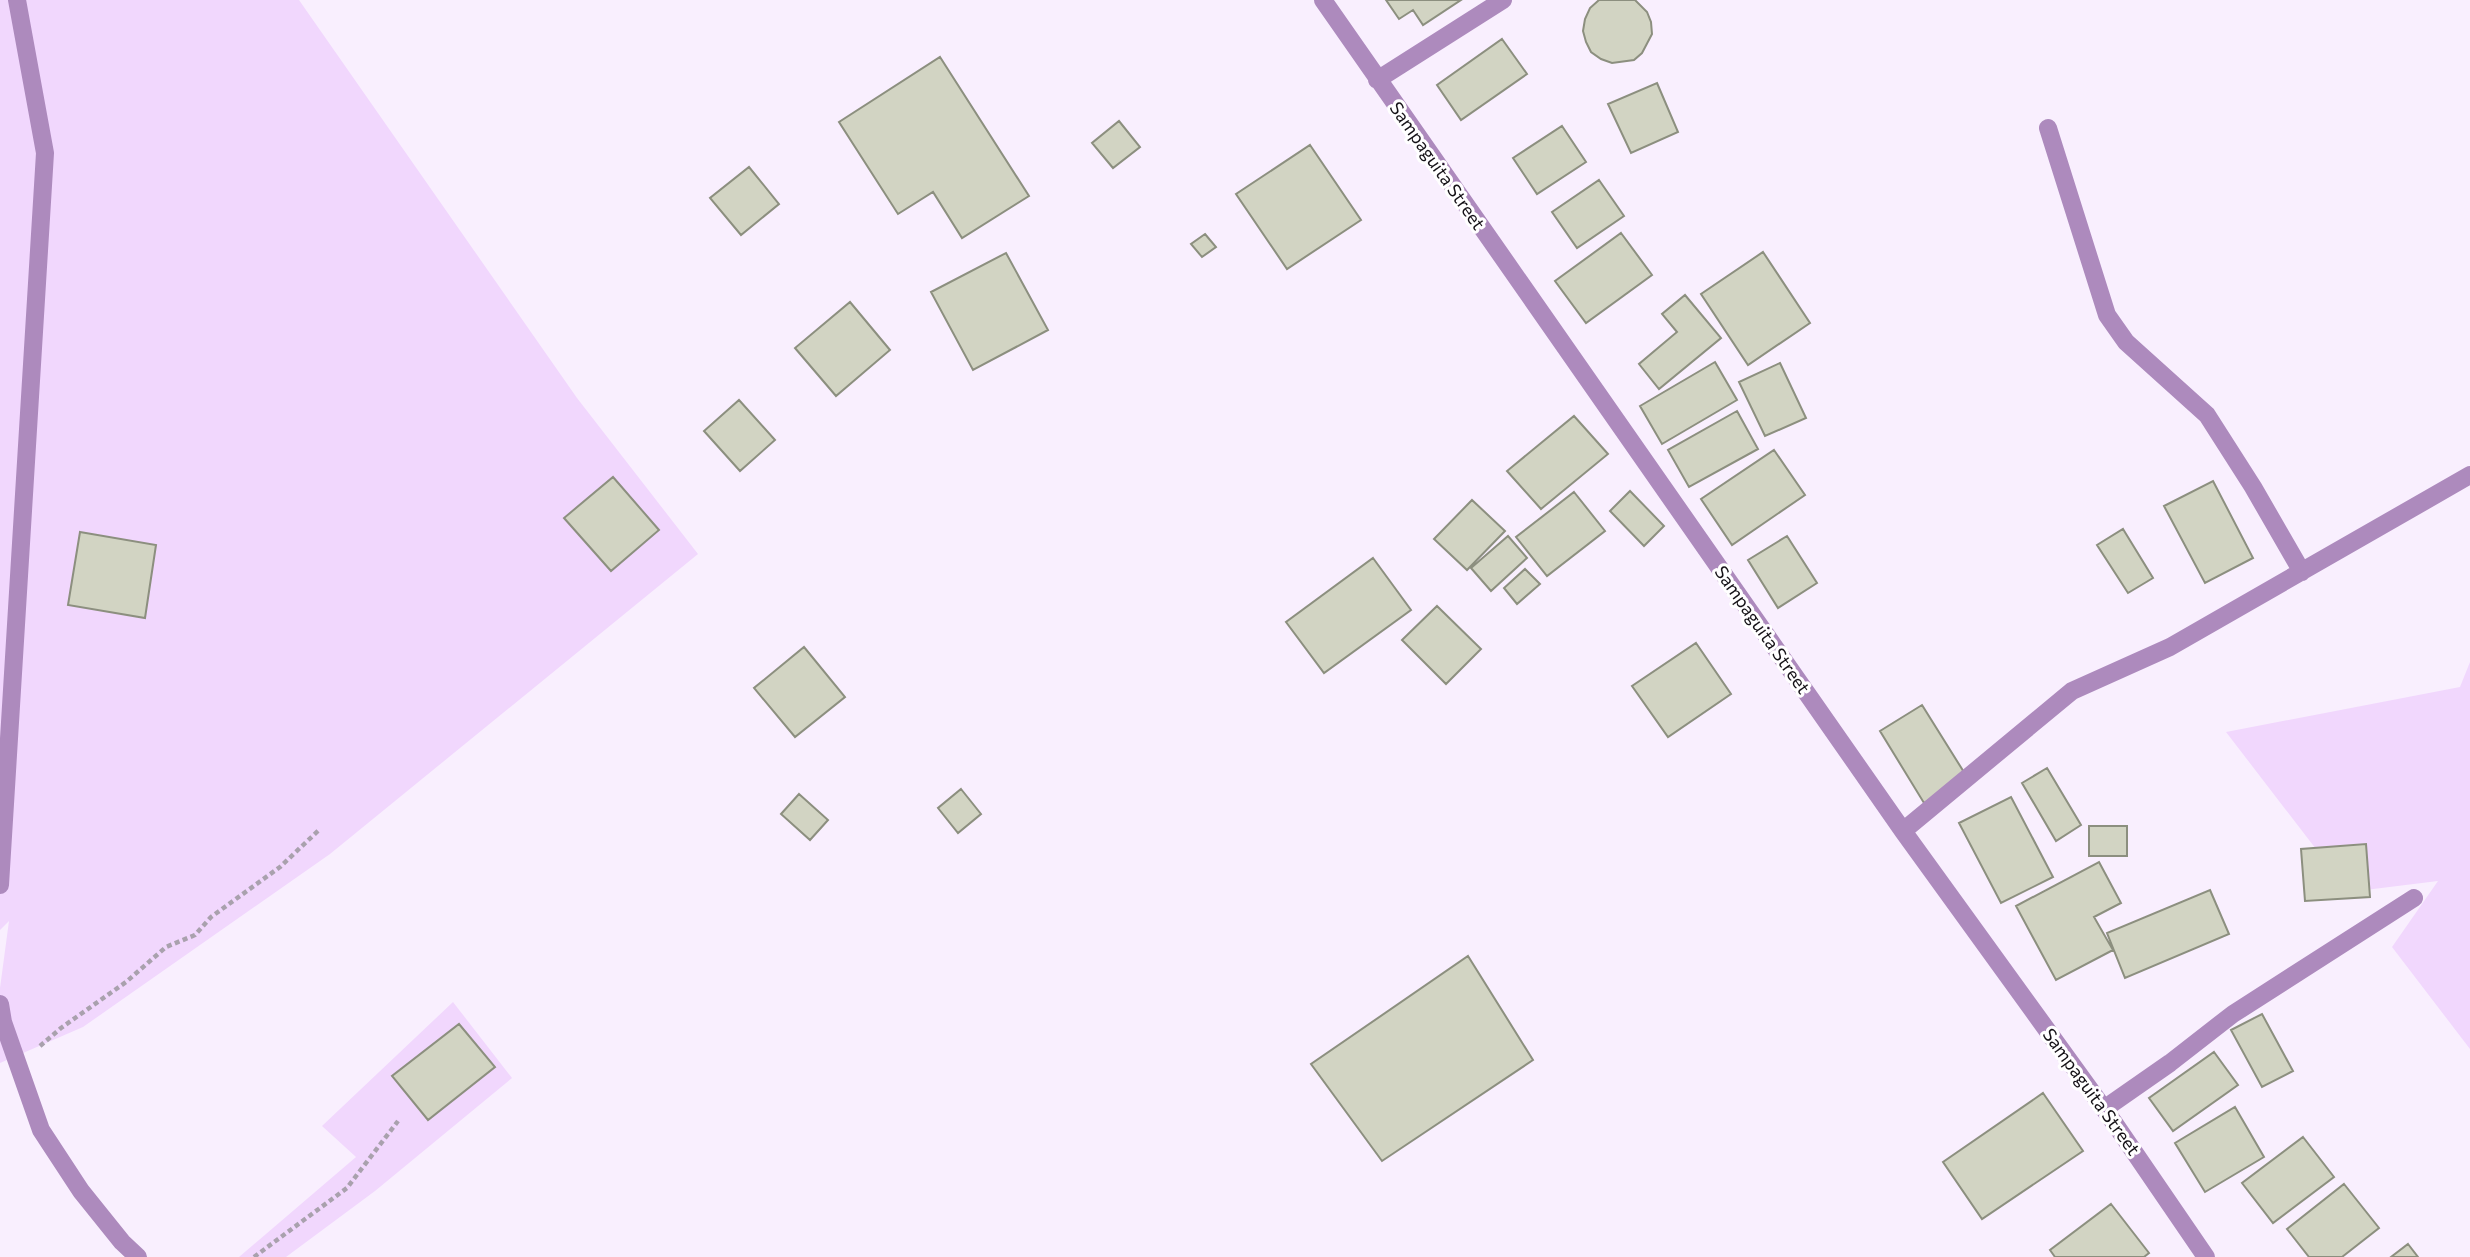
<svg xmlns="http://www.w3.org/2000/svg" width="2470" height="1257" font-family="Commissioner,sans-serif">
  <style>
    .green { fill: #f1d7fd }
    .building { fill: #d2d4c3; stroke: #8c8f7f; stroke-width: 2 }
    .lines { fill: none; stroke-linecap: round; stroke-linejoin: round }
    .path { stroke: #a9a1ad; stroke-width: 4.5; stroke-dasharray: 5 3.5; stroke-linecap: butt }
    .minor { stroke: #ad8abd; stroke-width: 18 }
    .labels { text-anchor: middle; stroke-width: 6; stroke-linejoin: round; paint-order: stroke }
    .street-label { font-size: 18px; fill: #141116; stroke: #fff }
  </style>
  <rect width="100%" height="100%" fill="#f9effe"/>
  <path class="green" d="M 0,0 L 299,0 L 577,398 L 698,554 L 330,854 L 83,1027 L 0,1063 L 0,988 L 9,921 L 0,930 Z
    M 2470,662 L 2470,1049 L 2392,947 L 2438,881 L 2349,892 L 2226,732 L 2460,687 Z
    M 453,1002 L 512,1078 L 375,1191 L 286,1257 L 239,1257 L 356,1157 L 322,1126 Z"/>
  <path class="building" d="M 1386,0 L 1461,0 L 1423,25 L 1413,10 L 1399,19 Z
    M 1599,0 L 1635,0 L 1647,12 L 1651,22 L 1652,34 L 1642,53 L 1634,60 L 1612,63 L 1601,59 L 1591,52 L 1586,42 L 1583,31 L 1585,19 L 1590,8 Z
    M 1502,39 L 1527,74 L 1461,120 L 1437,85 Z
    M 940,57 L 1029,196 L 962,238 L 933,192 L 898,214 L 839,122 Z
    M 1657,83 L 1678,132 L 1631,153 L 1608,104 Z
    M 1119,121 L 1140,147 L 1113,168 L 1092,143 Z
    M 1562,126 L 1586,162 L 1537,194 L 1513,158 Z
    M 1310,145 L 1361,220 L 1287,269 L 1236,194 Z
    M 749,167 L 779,204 L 741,235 L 710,198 Z
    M 1599,180 L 1624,216 L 1577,248 L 1552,212 Z
    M 1621,233 L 1652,275 L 1586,323 L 1555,281 Z
    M 1205,234 L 1216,247 L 1202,257 L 1191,244 Z
    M 1763,252 L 1810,323 L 1748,365 L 1701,294 Z
    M 1006,253 L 1048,330 L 973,370 L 931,292 Z
    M 1685,295 L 1721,338 L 1659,389 L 1639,364 L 1677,332 L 1662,314 Z
    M 850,302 L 890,350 L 836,396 L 795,348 Z
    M 1715,362 L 1737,400 L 1662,444 L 1640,406 Z
    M 1780,363 L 1806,418 L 1765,436 L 1739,382 Z
    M 739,400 L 775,440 L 740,471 L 704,431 Z
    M 1737,411 L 1758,449 L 1689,487 L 1668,450 Z
    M 1574,416 L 1608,454 L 1541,509 L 1507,471 Z
    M 1774,450 L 1805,495 L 1732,545 L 1701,499 Z
    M 613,477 L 659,530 L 611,571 L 564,518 Z
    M 2213,481 L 2253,558 L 2205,583 L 2164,506 Z
    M 1630,491 L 1664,526 L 1644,546 L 1610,511 Z
    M 1574,492 L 1605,531 L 1547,576 L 1516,537 Z
    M 1472,500 L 1505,531 L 1467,570 L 1434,539 Z
    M 2123,529 L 2153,578 L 2128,593 L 2097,545 Z
    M 80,532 L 156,545 L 145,618 L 68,605 Z
    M 1508,536 L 1527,558 L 1491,591 L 1471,568 Z
    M 1787,536 L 1817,583 L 1778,608 L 1748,560 Z
    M 1373,558 L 1411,610 L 1324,673 L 1286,622 Z
    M 1525,569 L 1540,584 L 1517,604 L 1504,588 Z
    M 1437,606 L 1481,649 L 1446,684 L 1402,640 Z
    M 1696,643 L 1731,694 L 1668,737 L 1632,686 Z
    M 804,647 L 845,697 L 795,737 L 754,688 Z
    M 1922,705 L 1967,777 L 1924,803 L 1880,731 Z
    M 2047,768 L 2081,825 L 2056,841 L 2022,783 Z
    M 961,789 L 981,814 L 958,833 L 938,808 Z
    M 799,794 L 828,820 L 810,840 L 781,814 Z
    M 2011,797 L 2053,877 L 2001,903 L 1959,823 Z
    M 2089,826 L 2127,826 L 2127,856 L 2089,856 Z
    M 2366,844 L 2370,897 L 2305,901 L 2301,849 Z
    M 2099,862 L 2121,903 L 2094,917 L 2113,950 L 2056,980 L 2016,906 Z
    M 2210,890 L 2229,934 L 2125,978 L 2107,933 Z
    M 1468,956 L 1533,1060 L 1382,1161 L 1311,1064 Z
    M 2262,1014 L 2293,1071 L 2262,1087 L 2231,1030 Z
    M 459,1024 L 495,1067 L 428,1120 L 392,1076 Z
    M 2214,1052 L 2238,1085 L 2173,1131 L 2149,1098 Z
    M 2043,1093 L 2083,1151 L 1982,1219 L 1943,1162 Z
    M 2235,1107 L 2264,1157 L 2205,1192 L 2175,1143 Z
    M 2303,1137 L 2334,1177 L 2273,1223 L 2242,1183 Z
    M 2344,1184 L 2379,1228 L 2342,1257 L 2309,1257 L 2287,1229 Z
    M 2111,1204 L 2149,1253 L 2144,1257 L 2055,1257 L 2050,1250 Z
    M 2408,1244 L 2418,1257 L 2391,1257 Z"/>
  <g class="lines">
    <path class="path" d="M 40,1046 L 61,1028 L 126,982 L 166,947 L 195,935 L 211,917 L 280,867 L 320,829
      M 254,1257 L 347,1188 L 398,1121"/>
    <path class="minor" d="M 1323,0 L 1903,831 L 2115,1124 L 2206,1257
      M 1377,80 L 1503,0
      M 2048,128 L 2107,315 L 2126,342 L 2207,415 L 2253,487 L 2302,572
      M 1903,831 L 2072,691 L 2170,647 L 2470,475
      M 0,885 L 45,153 L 17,0
      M 0,1004 L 3,1022 L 41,1130 L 81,1191 L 122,1242 L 138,1257
      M 2104,1109 L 2170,1063 L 2233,1014 L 2414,898"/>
  </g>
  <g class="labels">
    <g class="street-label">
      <text transform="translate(1437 166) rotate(55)" y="6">Sampaguita Street</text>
      <text transform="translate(1762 630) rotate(55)" y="6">Sampaguita Street</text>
      <text transform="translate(2091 1092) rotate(54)" y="6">Sampaguita Street</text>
    </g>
  </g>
</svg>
